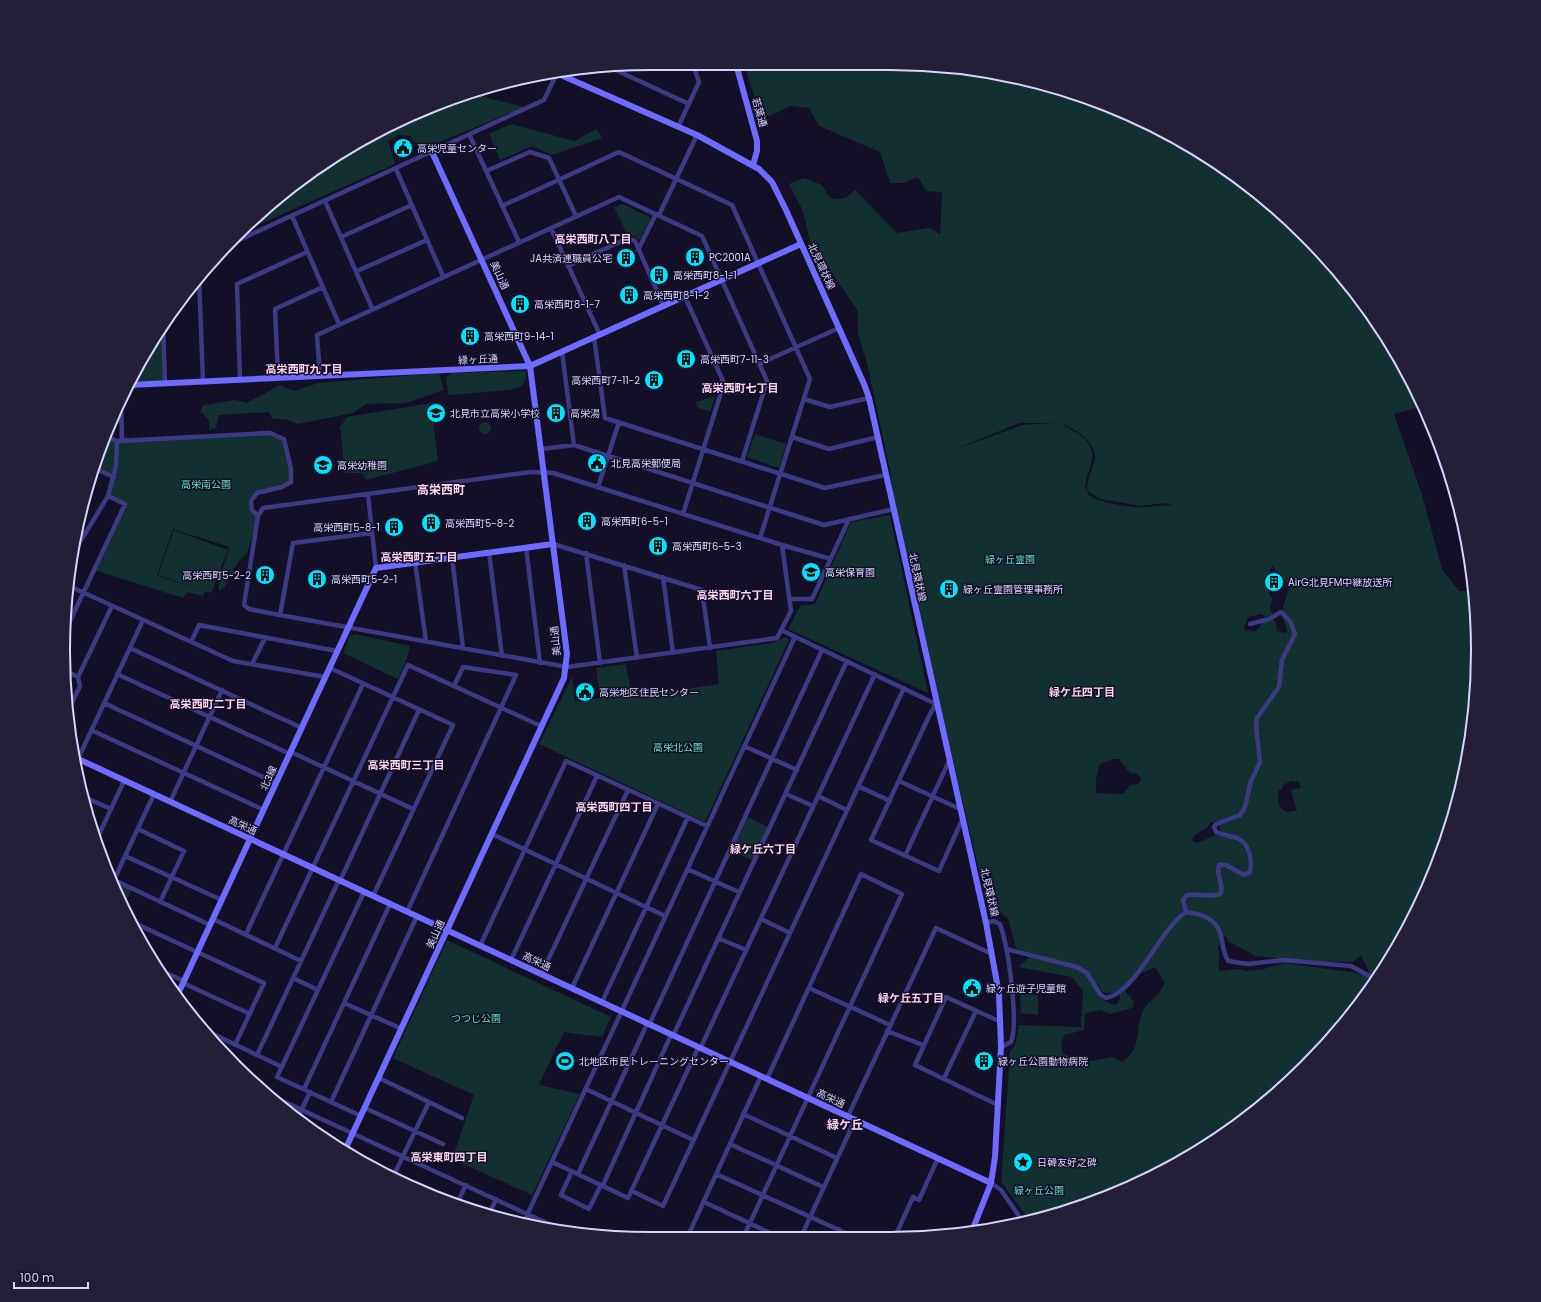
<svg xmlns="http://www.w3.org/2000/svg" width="1541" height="1302" font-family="Poppins,'Noto Sans JP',sans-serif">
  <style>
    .green { fill: #12302f; fill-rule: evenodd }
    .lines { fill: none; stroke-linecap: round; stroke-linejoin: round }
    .street { stroke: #3d3a85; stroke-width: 4.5 }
    .secondary { stroke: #6f6bff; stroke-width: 6 }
    .labels { text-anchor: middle; stroke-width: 3; stroke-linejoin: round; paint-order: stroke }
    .street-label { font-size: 10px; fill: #d9d4ff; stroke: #130f26 }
    .poi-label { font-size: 10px; fill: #d9d4ff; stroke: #130f26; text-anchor: start }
    .park-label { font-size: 10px; fill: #5fe0c0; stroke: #130f26 }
    .neighbourhood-label { font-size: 11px; font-weight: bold; fill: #ffd6f0; stroke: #130f26 }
    .quarter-label { font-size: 12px; font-weight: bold; fill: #ffd6f0; stroke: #130f26 }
    .rim { fill: none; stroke: #d9d4ff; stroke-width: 2 }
  </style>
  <rect width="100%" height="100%" fill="#130f26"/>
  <path class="green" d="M 744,64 L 967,68 L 1042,83 L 1150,124 L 1248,184 L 1332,263 L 1399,357 L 1423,406 L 1394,414 L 1422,495 L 1442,569 L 1459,591 L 1472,591 L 1478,651 L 1467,766 L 1433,876 L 1379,978 L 1306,1067 L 1216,1140 L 1115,1194 L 1029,1220 L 1001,1182 L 1010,1051 L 1015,1045 L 1019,1025 L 1081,1027 L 1083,991 L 1072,977 L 1018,967 L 1032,955 L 1016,948 L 1008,918 L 994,910 L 991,872 L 980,875 L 908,568 L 890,476 L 900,471 L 891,475 L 867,363 L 858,333 L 858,311 L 810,242 L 803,211 L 789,184 L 804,178 L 822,185 L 830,198 C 842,201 846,199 855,190 L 897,233 L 929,228 L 940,234 L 942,192 L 926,191 L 918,177 L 903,183 L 890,183 L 880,152 L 819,126 L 809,108 L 791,106 L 761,119 ZM 1019,423 L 1056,423 L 1022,425 L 951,451 ZM 1061,423 C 1074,428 1095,441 1095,457 C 1094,469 1086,478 1087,491 L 1100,499 L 1141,506 L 1164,503 L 1182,507 C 1169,503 1156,507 1143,507 C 1132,508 1105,503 1095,499 C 1072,489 1099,464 1091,448 C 1086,435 1071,431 1061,423 ZM 1272,566 L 1283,577 L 1289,586 C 1286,608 1277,604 1287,629 L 1286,633 L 1277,631 L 1276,623 L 1273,619 L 1263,622 L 1256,631 L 1245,630 L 1244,627 L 1248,617 L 1262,614 L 1265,617 L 1272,615 L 1270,607 L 1273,599 C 1265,591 1266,575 1272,566 ZM 1113,759 L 1119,759 L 1130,773 L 1138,774 L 1141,779 L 1138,784 L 1130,785 L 1123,794 L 1096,793 L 1096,779 L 1100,764 ZM 1291,781 L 1299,782 L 1301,788 L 1292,789 L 1291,792 L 1297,810 L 1287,812 C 1277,807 1277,801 1279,790 L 1282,789 L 1283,785 ZM 1216,821 L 1221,832 L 1203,841 L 1196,843 L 1192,840 L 1193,836 L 1207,828 L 1210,823 ZM 1224,934 L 1229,942 L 1256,956 L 1311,961 L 1353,962 L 1361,955 L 1369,972 L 1368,977 L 1357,973 L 1284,963 L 1264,969 L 1247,971 L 1238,969 L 1220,971 C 1217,963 1221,956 1218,948 ZM 1155,967 L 1165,982 C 1160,997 1151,997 1144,1009 C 1133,1029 1144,1047 1122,1062 L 1112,1057 L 1081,1063 L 1063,1053 L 1061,1045 L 1064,1035 L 1084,1030 L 1085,1013 L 1101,1010 L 1110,1014 L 1132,1008 L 1134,1002 L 1125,991 L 1133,977 ZM 1096,982 C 1106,999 1105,991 1120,993 L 1120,999 L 1116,1005 C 1106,1004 1097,995 1093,986 Z
    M 473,93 L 488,98 L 524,107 L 421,150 L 410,136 L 399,135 L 388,141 L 395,164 L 238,234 C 281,191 334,152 390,124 C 416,111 446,103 473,93 Z
    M 512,124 L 574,141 L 597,129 L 602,138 L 552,155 L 532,146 L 500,160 L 489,134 Z
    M 623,204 L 651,218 L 640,240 L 631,235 L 628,236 L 614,207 Z
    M 162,324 L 165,384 L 130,385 Z
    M 526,371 L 526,377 L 522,386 L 510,390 L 448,395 L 446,377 L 453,373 Z
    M 439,373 L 444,390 L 406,403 L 366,404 L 353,413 L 298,424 L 285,419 L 273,419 L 269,412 L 219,415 L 216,428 L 209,430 L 209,420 L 200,411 L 204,405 L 235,400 L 247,403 L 280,385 L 294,391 L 318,383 Z
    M 715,396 L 710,412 L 697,407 L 696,402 Z
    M 431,403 L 438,461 L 366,480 L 362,473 L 345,473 L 340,427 L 347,417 Z
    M479 428a6 6 0 1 1 12 0a6 6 0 1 1-12 0Z
    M 270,433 L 284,439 L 291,482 L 257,493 L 251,500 L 252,510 L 258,516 L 247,554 L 238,562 L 224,588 L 219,591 C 217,574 227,563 229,547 L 173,529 L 157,576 L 201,590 L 158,575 L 174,530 L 228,550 L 211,593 L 205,591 L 203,596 L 187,592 L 183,598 L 94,570 L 125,504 L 108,496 L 113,477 L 93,468 L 105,436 L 117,441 Z
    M 755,434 L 786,444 L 779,468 L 747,457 Z
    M 890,515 L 928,693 L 788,629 L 800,606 L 815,604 L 851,522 Z
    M 355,634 L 410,646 L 406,662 L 398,679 L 343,653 L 350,636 Z
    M 785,637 L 789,640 L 705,822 L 539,744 L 572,677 L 575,702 L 600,698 L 596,668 L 626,664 L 632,697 L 719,684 L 716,651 L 773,643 Z
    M 745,816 L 770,828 L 754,861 L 729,849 Z
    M 114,880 L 132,889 L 124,906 L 112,884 Z
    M 447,940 L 611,1017 L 602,1037 L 564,1032 L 539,1085 L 580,1094 L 532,1195 L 452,1159 L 474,1095 L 393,1058 Z
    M 1020,994 L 1038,995 L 1038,1015 L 1021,1013 Z"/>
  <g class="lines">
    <path class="street" d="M 607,66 L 689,104
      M 678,127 L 699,82 L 693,64
      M 470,136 L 519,242
      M 396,169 L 443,276
      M 486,171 L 530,152 L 549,158 L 576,216
      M 325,201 L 372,308
      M 502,206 L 619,152 L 732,205 L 810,379 L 760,538
      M 659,215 L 697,135
      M 292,216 L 339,324
      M 551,228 L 600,335
      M 341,237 L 412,205
      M 228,245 L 544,100 L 557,73
      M 638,250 L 656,214
      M 568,266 L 628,238 L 635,241 L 664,307
      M 357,271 L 427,240
      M 199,276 L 203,382
      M 163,324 L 165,384
      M 594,337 L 605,418 L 825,488 L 885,475
      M 562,352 L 574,445
      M 759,364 L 839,328
      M 320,376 L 317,335 L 619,197 L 702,236 L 767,381 L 742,461
      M 278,378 L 275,309 L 323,287
      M 240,380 L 237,284 L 307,252
      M 804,399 L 830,407 L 869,398
      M 121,401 L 122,440
      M 105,436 L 117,441 L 270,433 L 284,439 L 291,469 L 291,482 L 282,487 L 257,493 L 251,501 L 252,510 L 258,516
      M 792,437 L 829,449 L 878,437
      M 541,449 L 574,445 L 824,525 L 894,509
      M 93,468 L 114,477
      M 531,472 L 553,473 L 782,545 L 791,611 L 777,638 L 567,667 L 280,615 L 249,609 L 244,605 L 258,516 L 263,508 Z
      M 598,487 L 619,422
      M 368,495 L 376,568
      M 683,514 L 724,383 L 685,297
      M 553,544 L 702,590 L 710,648
      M 782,545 L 831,559
      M 526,547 L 540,663
      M 489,552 L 502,656
      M 586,553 L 600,663
      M 452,557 L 463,648
      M 415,562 L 426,641
      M 624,565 L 637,658
      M 825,571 L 844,573
      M 663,577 L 673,653
      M 68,579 L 77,547 L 108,496 L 116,466 L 117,441
      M 67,585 L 233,661 L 325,677
      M 790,599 L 812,599 L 849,519
      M 280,615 L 293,543 L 372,533
      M 781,630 L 936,704 L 930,714 L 871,840 L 939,871 L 962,820
      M 64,634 L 125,504 L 108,496
      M 191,642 L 199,625 L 337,651
      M 130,648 L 302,728
      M 252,664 L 265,638
      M 330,668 L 453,725 L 373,896
      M 64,670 L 78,677
      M 117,674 L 290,754
      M 104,703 L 276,783
      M 67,713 L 80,686 L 78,677 L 112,606
      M 91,730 L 264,810
      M 744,746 L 797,770
      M 291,752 L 413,809
      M 78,759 L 143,620
      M 899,781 L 960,809
      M 858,786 L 890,801
      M 786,794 L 813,806
      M 82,796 L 111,809
      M 818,796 L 847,810
      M 170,802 L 222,690
      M 138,829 L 184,851 L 160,902
      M 492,834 L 665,916
      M 96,841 L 124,781
      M 125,856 L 222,900
      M 905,856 L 949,761
      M 687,869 L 739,892
      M 114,880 L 210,925
      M 340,881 L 419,710
      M 112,884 L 154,794
      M 407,912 L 516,675 L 463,667 L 454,686
      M 1186,912 L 1183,900 L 1187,895 C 1198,893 1210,898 1220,894 C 1225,884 1215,876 1219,865 L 1226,865 L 1244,875 L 1250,872 C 1253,860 1249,843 1237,838 C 1230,836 1223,835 1216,832 L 1214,827 L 1216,824 L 1240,815 L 1245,807 L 1251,781 L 1260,762 L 1256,726 L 1257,718 L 1279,687 L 1282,660 L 1295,634 L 1290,621 L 1281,612 L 1269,619 L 1250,624
      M 213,919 L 301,961
      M 761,919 L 790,933
      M 132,922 L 264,983 L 235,1045
      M 986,923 L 994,921 L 1000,924 L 1001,927 C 1008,948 1019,1022 1011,1042 L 1001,1047
      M 246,934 L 363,684
      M 718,938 L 746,950
      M 480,946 L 566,761 L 707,826
      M 275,948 L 408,665 L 541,726
      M 1006,949 L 1077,967 L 1087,973 L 1100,994 L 1106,998 C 1138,991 1158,931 1186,912 C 1204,914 1219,920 1222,940 C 1223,948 1224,954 1228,961 L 1248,964 L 1283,960 L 1351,966 L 1377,980
      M 511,960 L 597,776
      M 157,969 L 184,981
      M 541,975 L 628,790
      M 293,978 L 318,990
      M 183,983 L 250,1014
      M 572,988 L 658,804
      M 809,988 L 890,1025
      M 602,1002 L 688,817
      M 344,1003 L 402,1029
      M 649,1025 L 822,650
      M 205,1030 L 282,1067
      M 887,1031 L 923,1045
      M 673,1036 L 847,661
      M 700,1049 L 875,674
      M 257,1055 L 339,880
      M 379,1078 L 462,1118
      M 944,1078 L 976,1011
      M 304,1089 L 390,904
      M 586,1089 L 693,1140
      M 263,1092 L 566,1232
      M 331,1102 L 417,916
      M 998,1105 L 915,1065 L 946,997 L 1001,1022
      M 365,1108 L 443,1144
      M 743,1114 L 837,1158
      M 361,1116 L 277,1077 L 364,892
      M 848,1116 L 936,928 L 992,954
      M 297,1120 L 310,1092
      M 730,1144 L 823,1187
      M 552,1162 L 628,1198 L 698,1048
      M 572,1171 L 561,1195 L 589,1209 L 601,1185
      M 578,1174 L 647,1024
      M 716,1174 L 859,1239
      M 393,1177 L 429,1102
      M 991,1183 L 1001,1190 L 1023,1222
      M 603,1185 L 671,1035
      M 632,1191 L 663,1206 L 904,688
      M 704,1202 L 781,1238
      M 456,1205 L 466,1185
      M 489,1215 L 496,1199
      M 523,1224 L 795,637
      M 689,1234 L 698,1238
      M 687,1238 L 761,1076
      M 743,1238 L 902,894 L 861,874 L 767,1079
      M 800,1239 L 855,1120
      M 834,1239 L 839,1229
      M 894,1239 L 913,1197 L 919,1200 L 938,1158"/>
    <path class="secondary" d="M 736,64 L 757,141 L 757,151 L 753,165
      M 554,72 L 697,135 L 759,169 L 772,182 L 786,210 L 864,384 L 869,398 L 986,923 L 999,994 L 1001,1047 L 995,1157 L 991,1183 L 972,1231
      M 130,385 L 530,366 L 801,244
      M 74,757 L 991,1183
      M 177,996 L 376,568 L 553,544
      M 344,1152 L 558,691 L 564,678 L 567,654 L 530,366 L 432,152"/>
  </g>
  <defs>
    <g id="civic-disc" transform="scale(1)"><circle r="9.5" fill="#00e5ff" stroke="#130f26"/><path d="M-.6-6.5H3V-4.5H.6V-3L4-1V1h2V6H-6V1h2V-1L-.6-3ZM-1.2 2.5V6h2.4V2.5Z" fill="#111"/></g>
    <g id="building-disc" transform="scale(1)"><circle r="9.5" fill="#00e5ff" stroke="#130f26"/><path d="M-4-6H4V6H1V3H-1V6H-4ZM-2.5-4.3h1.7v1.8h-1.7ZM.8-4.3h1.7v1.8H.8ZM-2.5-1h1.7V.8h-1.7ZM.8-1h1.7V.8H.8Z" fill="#111"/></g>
    <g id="school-disc" transform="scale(1)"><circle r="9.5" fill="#00e5ff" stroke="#130f26"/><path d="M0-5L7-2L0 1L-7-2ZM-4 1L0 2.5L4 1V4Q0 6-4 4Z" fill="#111"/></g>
    <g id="stadium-disc" transform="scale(1)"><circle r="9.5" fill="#00e5ff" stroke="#130f26"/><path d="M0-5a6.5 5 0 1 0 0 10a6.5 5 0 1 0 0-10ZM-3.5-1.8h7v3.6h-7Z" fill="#111"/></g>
    <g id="sight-disc" transform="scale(1)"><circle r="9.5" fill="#00e5ff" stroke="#130f26"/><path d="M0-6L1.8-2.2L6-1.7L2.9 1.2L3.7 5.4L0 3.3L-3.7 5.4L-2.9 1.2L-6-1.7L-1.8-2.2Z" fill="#111"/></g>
  </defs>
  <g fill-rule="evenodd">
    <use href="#civic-disc" x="403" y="148"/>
    <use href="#building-disc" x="695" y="257"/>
    <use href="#building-disc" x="626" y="258"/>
    <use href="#building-disc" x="659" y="275"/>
    <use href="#building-disc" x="629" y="295"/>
    <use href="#building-disc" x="520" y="304"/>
    <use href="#building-disc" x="470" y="336"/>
    <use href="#building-disc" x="686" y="359"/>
    <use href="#building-disc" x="654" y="380"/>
    <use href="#school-disc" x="436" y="413"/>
    <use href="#building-disc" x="556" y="413"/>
    <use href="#civic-disc" x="597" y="463"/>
    <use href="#school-disc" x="323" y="465"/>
    <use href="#building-disc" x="587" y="521"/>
    <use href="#building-disc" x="431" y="523"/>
    <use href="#building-disc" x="394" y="527"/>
    <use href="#building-disc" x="658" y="546"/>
    <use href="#school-disc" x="811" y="572"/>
    <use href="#building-disc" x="265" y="575"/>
    <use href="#building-disc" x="317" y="579"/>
    <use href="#building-disc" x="1274" y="582"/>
    <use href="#building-disc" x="949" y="589"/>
    <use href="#civic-disc" x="585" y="692"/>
    <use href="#civic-disc" x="972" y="988"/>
    <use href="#stadium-disc" x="565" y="1061"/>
    <use href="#building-disc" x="984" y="1061"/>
    <use href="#sight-disc" x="1023" y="1162"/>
  </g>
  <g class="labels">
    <g class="street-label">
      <text transform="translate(760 112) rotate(74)" y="4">若葉通</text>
      <text transform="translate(822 266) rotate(65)" y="4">北見環状線</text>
      <text transform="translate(500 275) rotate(66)" y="4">美山通</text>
      <text transform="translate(478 359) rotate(-3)" y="4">緑ヶ丘通</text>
      <text transform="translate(918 577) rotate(78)" y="4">北見環状線</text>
      <text transform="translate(555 641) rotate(-96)" y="4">美山通</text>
      <text transform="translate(268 778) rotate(-65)" y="4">北3線</text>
      <text transform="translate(243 825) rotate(25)" y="4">高栄通</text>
      <text transform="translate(990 892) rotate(77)" y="4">北見環状線</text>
      <text transform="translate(435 934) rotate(-66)" y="4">美山通</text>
      <text transform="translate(537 961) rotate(25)" y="4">高栄通</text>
      <text transform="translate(831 1098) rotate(25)" y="4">高栄通</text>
    </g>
    <g class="poi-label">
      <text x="417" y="152">高栄児童センター</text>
      <text x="709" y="261">PC2001A</text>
      <text x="612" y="262" text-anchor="end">JA共済連職員公宅</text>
      <text x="673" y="279">高栄西町8-1-1</text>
      <text x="643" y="299">高栄西町8-1-2</text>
      <text x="534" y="308">高栄西町8-1-7</text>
      <text x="484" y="340">高栄西町9-14-1</text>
      <text x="700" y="363">高栄西町7-11-3</text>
      <text x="640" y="384" text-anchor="end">高栄西町7-11-2</text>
      <text x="450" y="417">北見市立高栄小学校</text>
      <text x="570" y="417">高栄湯</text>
      <text x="611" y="467">北見高栄郵便局</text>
      <text x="337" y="469">高栄幼稚園</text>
      <text x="601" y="525">高栄西町6-5-1</text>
      <text x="445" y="527">高栄西町5-8-2</text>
      <text x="380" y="531" text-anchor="end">高栄西町5-8-1</text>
      <text x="672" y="550">高栄西町6-5-3</text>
      <text x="825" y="576">高栄保育園</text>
      <text x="251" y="579" text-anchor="end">高栄西町5-2-2</text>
      <text x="331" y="583">高栄西町5-2-1</text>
      <text x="1288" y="586">AirG北見FM中継放送所</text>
      <text x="963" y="593">緑ヶ丘霊園管理事務所</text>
      <text x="599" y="696">高栄地区住民センター</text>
      <text x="986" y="992">緑ヶ丘遊子児童館</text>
      <text x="579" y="1065">北地区市民トレーニングセンター</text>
      <text x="998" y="1065">緑ヶ丘公園動物病院</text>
      <text x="1037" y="1166">日韓友好之碑</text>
    </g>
    <g class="park-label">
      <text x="206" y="488">高栄南公園</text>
      <text x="1010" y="563">緑ヶ丘霊園</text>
      <text x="678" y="751">高栄北公園</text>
      <text x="476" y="1022">つつじ公園</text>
      <text x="1039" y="1194">緑ヶ丘公園</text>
    </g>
    <g class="neighbourhood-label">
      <text x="593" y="243">高栄西町八丁目</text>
      <text x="304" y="373">高栄西町九丁目</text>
      <text x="740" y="392">高栄西町七丁目</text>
      <text x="419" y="561">高栄西町五丁目</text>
      <text x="735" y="599">高栄西町六丁目</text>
      <text x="1082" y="696">緑ケ丘四丁目</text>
      <text x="208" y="708">高栄西町二丁目</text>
      <text x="406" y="769">高栄西町三丁目</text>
      <text x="614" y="811">高栄西町四丁目</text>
      <text x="763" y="853">緑ケ丘六丁目</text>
      <text x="911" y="1002">緑ケ丘五丁目</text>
      <text x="449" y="1161">高栄東町四丁目</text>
    </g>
    <g class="quarter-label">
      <text x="441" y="494">高栄西町</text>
      <text x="845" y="1129">緑ケ丘</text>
    </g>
  </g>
  <path d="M0 0H1541V1302H0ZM651 70H890A581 581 0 0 1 1471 651V651A581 581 0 0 1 890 1232H651A581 581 0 0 1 70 651V651A581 581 0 0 1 651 70Z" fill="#231f37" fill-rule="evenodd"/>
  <path class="rim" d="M651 70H890A581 581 0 0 1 1471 651V651A581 581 0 0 1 890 1232H651A581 581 0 0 1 70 651V651A581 581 0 0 1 651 70Z"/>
  <path d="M14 1282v6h74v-6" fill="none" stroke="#d9d4ff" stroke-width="2"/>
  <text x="20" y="1282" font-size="12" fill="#d9d4ff" stroke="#130f26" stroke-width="3" paint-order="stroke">100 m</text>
</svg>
